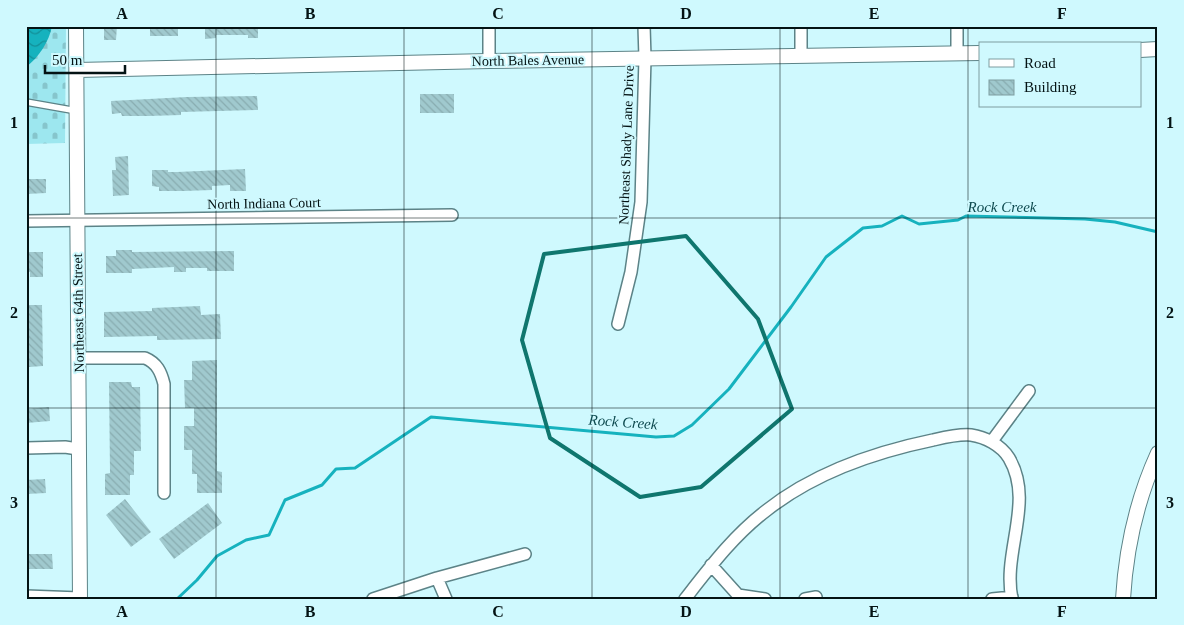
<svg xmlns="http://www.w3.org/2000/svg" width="1184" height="625" font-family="'Times New Roman',serif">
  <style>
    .cemetery { fill: url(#cemetery-stones) }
    .water { fill: url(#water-waves) }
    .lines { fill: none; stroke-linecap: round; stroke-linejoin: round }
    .stream { stroke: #16b2be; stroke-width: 3 }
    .building { fill: url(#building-back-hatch) }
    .service-casing { stroke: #5c8387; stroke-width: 8 }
    .minor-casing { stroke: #5c8387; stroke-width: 14 }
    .tertiary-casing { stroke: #5c8387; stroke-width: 16 }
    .service { stroke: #fff; stroke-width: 5.5 }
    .minor { stroke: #fff; stroke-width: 11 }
    .tertiary { stroke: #fff; stroke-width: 14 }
    .marked { fill: none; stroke: #0f766e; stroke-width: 4; stroke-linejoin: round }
    .grid { fill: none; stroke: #041314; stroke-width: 1; stroke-opacity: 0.55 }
    .labels { text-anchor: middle; stroke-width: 4; stroke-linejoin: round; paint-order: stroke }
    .street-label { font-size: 14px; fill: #041314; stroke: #cff9fe }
    .water-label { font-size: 15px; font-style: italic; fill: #0e4a4f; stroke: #cff9fe }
    .neatline { fill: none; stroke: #041314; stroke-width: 2 }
    .grid-label { font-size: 16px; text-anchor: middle; font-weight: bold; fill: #041314 }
  </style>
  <defs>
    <pattern id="cemetery-stones" width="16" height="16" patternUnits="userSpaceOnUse" patternTransform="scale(1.25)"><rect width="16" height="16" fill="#9de7ef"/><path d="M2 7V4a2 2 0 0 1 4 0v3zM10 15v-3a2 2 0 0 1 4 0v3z" fill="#86c5cc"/></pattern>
    <pattern id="water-waves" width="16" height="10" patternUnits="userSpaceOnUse" patternTransform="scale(1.25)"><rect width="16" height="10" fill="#16b2be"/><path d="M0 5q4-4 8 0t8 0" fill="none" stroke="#129099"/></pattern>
    <pattern id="building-back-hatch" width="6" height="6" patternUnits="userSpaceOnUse" patternTransform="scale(1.25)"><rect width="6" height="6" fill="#a0c9ce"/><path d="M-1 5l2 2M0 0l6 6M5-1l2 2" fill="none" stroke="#88acb0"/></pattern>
  </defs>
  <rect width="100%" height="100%" fill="#cff9fe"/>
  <path class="cemetery" d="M 26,26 L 66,26 L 65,143 L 26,144 Z"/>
  <path class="water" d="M 26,26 L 52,26 C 49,42 39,57 26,67 Z"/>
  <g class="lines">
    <path class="stream" d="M 177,599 L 197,580 L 217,556 L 246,540 L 269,535 L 285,500 L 322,485 L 336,469 L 355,468 L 431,417 L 656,437 L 674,436 L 692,425 L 729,389 L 791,307 L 826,257 L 863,228 L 882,226 L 902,216 L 919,224 L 958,220 L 966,216 L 1085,219 L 1115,222 L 1158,232"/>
  </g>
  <path class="building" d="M 104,26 L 117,26 L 116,40 L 104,40 Z
    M 150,26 L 178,26 L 178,36 L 150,36 Z
    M 205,26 L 258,26 L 258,38 L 248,38 L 248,35 L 216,35 L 216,38 L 205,39 Z
    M 420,94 L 454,94 L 454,113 L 420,113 Z
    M 257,96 L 258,110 L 181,112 L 181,115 L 149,116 L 122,116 L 121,113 L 112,114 L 111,101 L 187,97 Z
    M 128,156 L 129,195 L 113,196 L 112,170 L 116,170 L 115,157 Z
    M 245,169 L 246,191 L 230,191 L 230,185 L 212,186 L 212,190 L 184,191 L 159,191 L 159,187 L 152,186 L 152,170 L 168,170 L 168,172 L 177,172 Z
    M 26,179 L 46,179 L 46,193 L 26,194 Z
    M 116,250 L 132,250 L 132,252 L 234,251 L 234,271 L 207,271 L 207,268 L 186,268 L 186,272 L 174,272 L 174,267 L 132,269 L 132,273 L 106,273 L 106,256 L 116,256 Z
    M 26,252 L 43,252 L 43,277 L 30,277 L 30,272 L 26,272 Z
    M 28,305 L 42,305 L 43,366 L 29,367 Z
    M 200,306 L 201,315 L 220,314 L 221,339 L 157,340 L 157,336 L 104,337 L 104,312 L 152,311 L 152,308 Z
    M 217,360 L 217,471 L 222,472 L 222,493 L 197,493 L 197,474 L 192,474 L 192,450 L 184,450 L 184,426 L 194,426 L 194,408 L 185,408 L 184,380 L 192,380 L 192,361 Z
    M 109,382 L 131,382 L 132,387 L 140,387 L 141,451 L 134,451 L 134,475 L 130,475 L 130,495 L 105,495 L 105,474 L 110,473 Z
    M 49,407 L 50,421 L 26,423 L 26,409 Z
    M 45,479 L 46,493 L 26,494 L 26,480 Z
    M 125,499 L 151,532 L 131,547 L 106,515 Z
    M 208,503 L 222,523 L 174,559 L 159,539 Z
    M 26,554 L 52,554 L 53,569 L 26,569 Z"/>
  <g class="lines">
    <g class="service-casing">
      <path id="service" d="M 26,102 L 77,111"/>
    </g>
    <g class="minor-casing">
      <path id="minor" d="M 801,26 L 801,56
        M 957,53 L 957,26
        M 489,61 L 489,26
        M 26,221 L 452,215
        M 618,324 L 631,272 L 641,202 L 645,58 L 644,26
        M 78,358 L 145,358 C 157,363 161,372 164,384 L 164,493
        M 992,441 L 1029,391
        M 26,448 L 65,447 L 78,449
        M 711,565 L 738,595 L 765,599
        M 437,578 L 446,599
        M 26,596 L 80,598
        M 373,599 L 437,578 L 525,554
        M 685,599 C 710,567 734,535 767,510 C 814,473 875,452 933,440 C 946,437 958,434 971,435 C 985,437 1001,445 1009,458 C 1035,502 1002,552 1012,599
        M 805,599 L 816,597
        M 992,599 L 1012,597"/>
    </g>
    <g class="tertiary-casing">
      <path id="tertiary" d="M 76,26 L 80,599
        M 1140,50 L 1158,49
        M 77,70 L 489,61 L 980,53
        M 1123,599 C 1126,548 1137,499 1158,453"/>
    </g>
    <use href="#service" class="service"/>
    <use href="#minor" class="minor"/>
    <use href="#tertiary" class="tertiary"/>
  </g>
  <path class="marked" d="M 686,236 L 758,319 L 792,409 L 701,487 L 640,497 L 550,438 L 522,340 L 544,254 Z"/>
  <path class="grid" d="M 216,26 L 216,599M 404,26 L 404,599M 592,26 L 592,599M 780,26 L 780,599M 968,26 L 968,599M 26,218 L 1158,218M 26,408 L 1158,408"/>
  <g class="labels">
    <g class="street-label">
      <text transform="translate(528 60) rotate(-1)" y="5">North Bales Avenue</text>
      <text transform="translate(626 145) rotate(-88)" y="5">Northeast Shady Lane Drive</text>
      <text transform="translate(264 203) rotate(-1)" y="5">North Indiana Court</text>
      <text transform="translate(78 313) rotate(-91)" y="5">Northeast 64th Street</text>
    </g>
    <g class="water-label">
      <text x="1002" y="212">Rock Creek</text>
      <text transform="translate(623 422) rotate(4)" y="5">Rock Creek</text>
    </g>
  </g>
  <rect width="1184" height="625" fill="none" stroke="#cff9fe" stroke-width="55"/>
  <rect x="979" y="42" width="162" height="65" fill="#cff9fe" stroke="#7e9da0"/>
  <rect x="989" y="59" width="25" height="8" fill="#ffffff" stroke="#7e9da0"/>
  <text x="1024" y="68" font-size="15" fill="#041314">Road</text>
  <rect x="989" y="80" width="25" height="15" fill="url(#building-back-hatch)" stroke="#7e9da0"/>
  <text x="1024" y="92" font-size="15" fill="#041314">Building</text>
  <path d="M45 65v8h80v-8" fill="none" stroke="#041314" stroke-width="2.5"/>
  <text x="52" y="65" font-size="15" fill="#041314" stroke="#cff9fe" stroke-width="4" paint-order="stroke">50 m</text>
  <rect x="28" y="28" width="1128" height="570" class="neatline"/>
  <g class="grid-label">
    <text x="122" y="19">A</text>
    <text x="310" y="19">B</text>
    <text x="498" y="19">C</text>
    <text x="686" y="19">D</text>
    <text x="874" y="19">E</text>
    <text x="1062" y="19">F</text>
    <text x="14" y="128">1</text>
    <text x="1170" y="128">1</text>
    <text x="14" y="318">2</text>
    <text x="1170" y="318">2</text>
    <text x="14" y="508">3</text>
    <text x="1170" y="508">3</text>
    <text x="122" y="617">A</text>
    <text x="310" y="617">B</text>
    <text x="498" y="617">C</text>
    <text x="686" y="617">D</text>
    <text x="874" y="617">E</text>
    <text x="1062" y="617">F</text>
  </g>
</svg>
